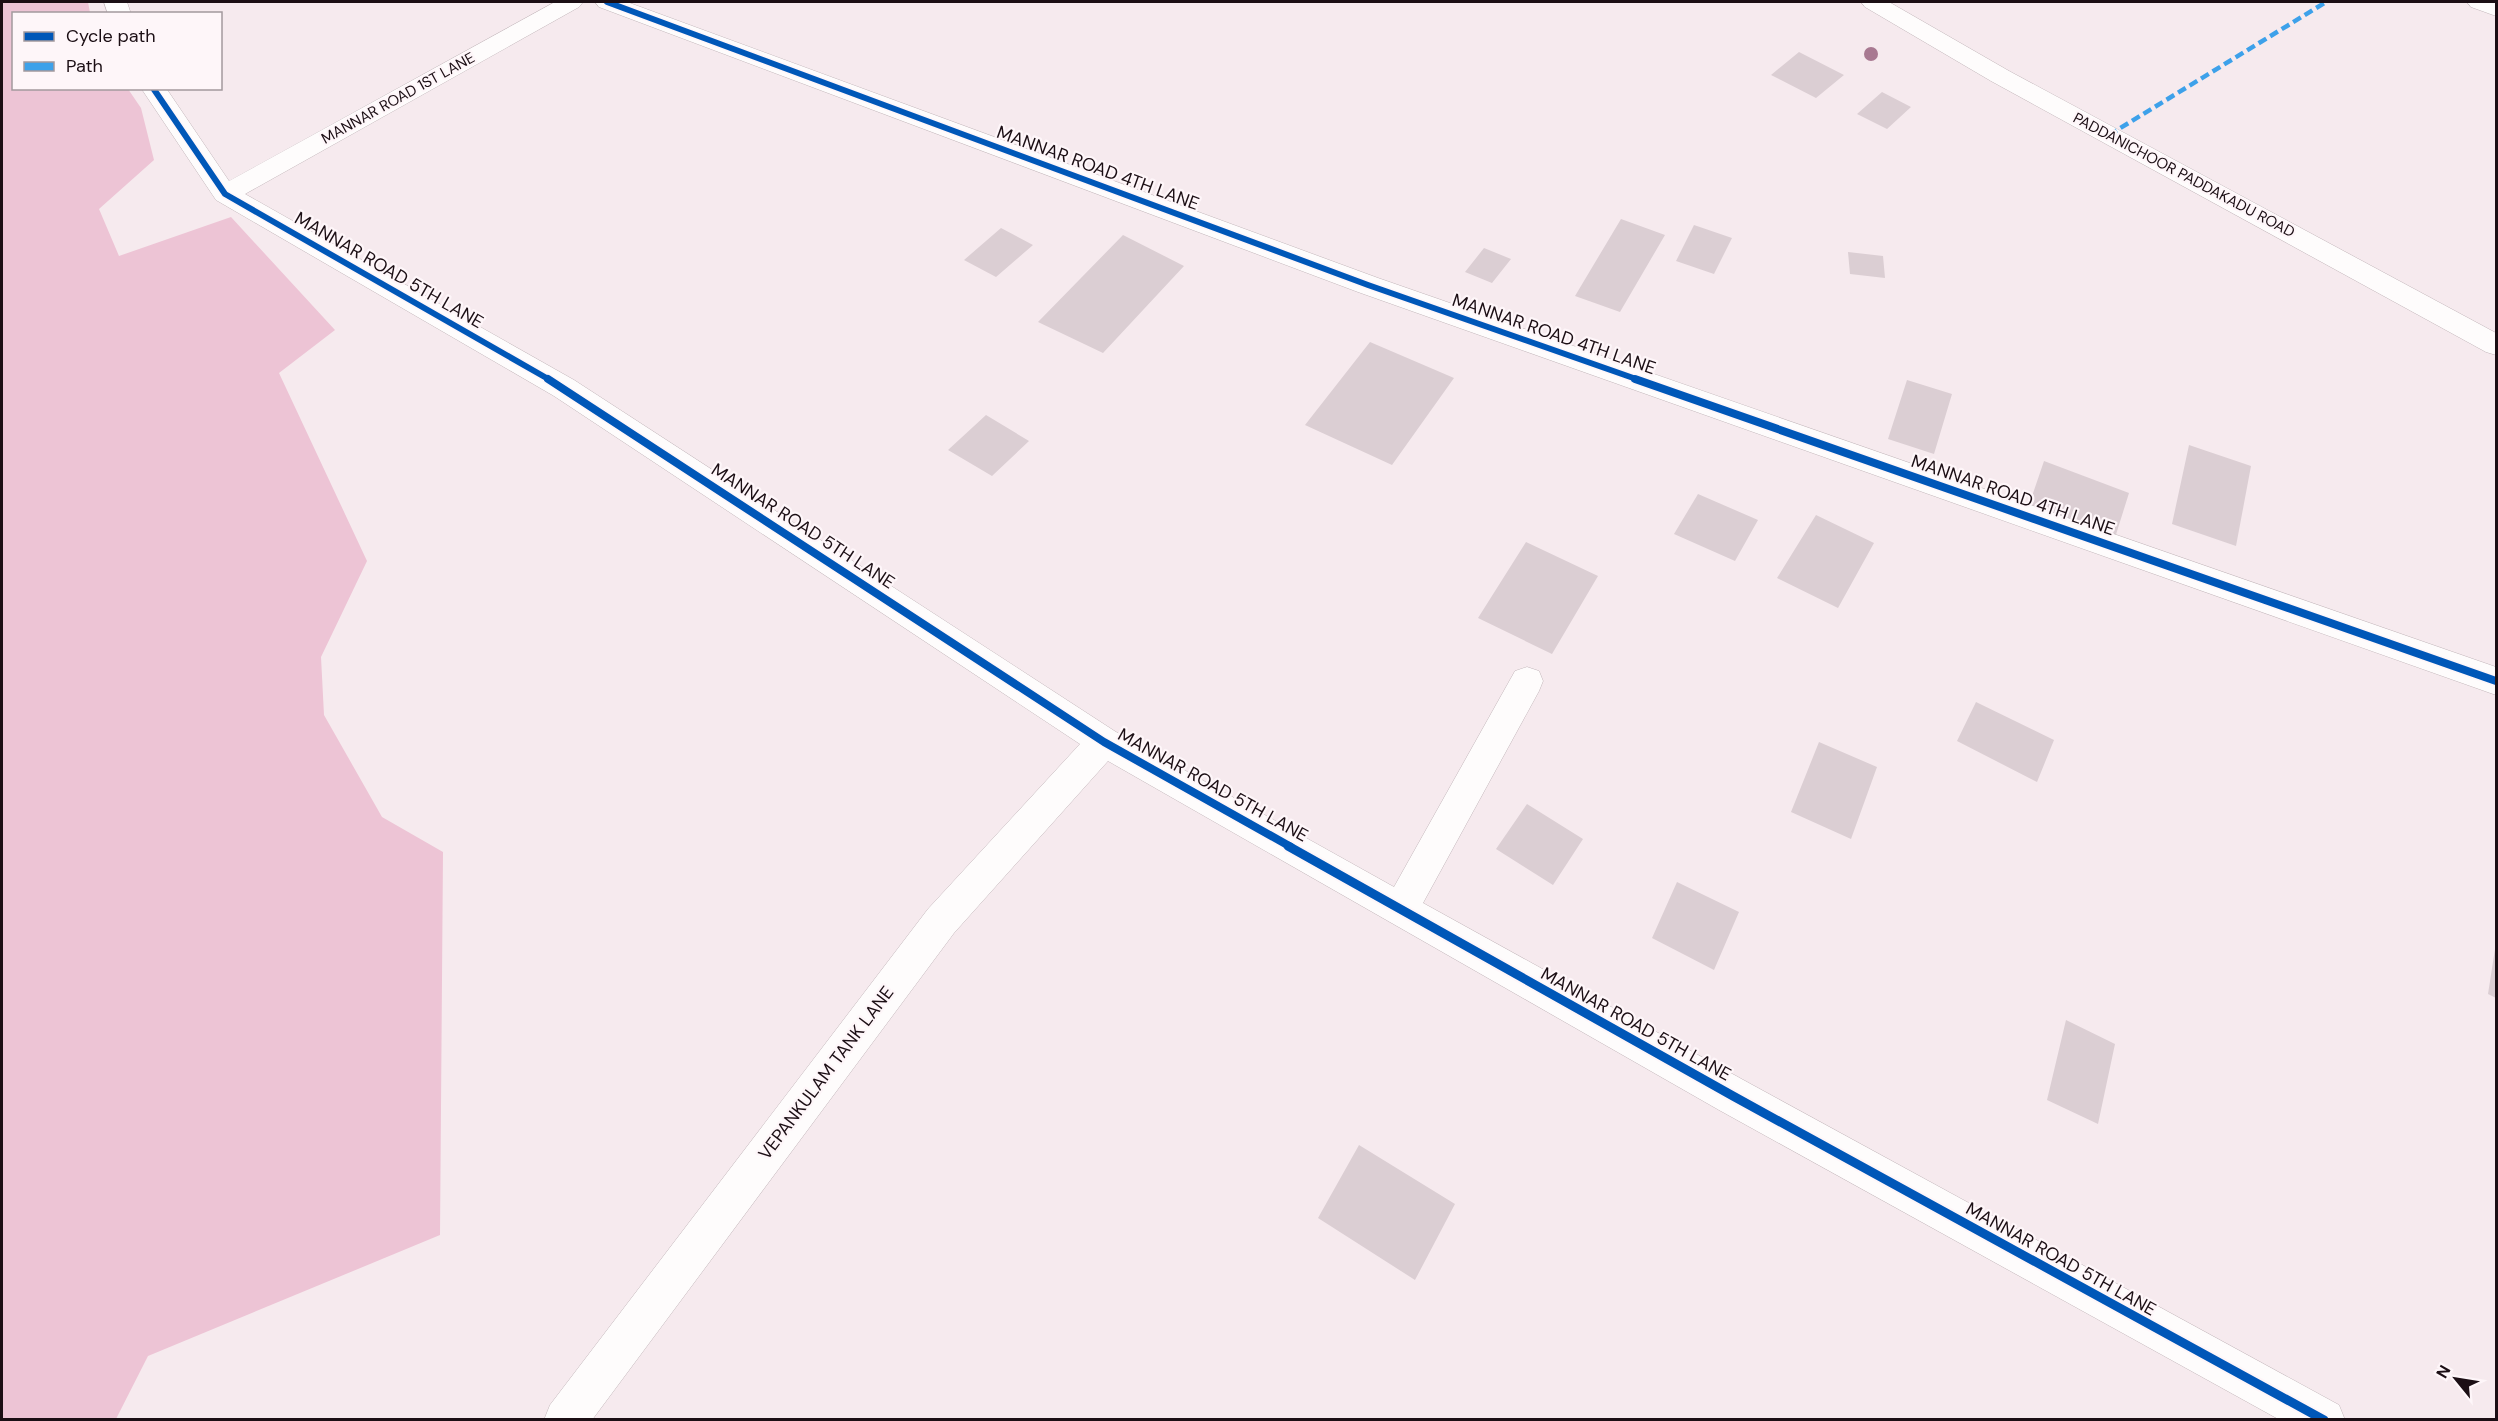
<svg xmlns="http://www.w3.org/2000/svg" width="2498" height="1421" font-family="'DM Sans',sans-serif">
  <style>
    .green { fill: #edc4d5 }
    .building { fill: #dbced3 }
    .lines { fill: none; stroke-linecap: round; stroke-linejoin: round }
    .minor-casing { stroke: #c2b6ba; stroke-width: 1 }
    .minor { fill: #fefcfc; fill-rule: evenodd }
    .quiet { stroke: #3da1ea; stroke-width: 4.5; stroke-dasharray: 9 4.5; stroke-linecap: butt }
    .cycleway-far2-casing { stroke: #fef6f9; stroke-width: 9 }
    .cycleway-far1-casing { stroke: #fef6f9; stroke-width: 11 }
    .cycleway-casing { stroke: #fef6f9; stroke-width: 13 }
    .cycleway-far2 { stroke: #0057b8; stroke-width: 6 }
    .cycleway-far1 { stroke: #0057b8; stroke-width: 8 }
    .cycleway { stroke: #0057b8; stroke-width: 9 }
    .tree { fill: #a87991 }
    .labels { text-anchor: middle; stroke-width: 4.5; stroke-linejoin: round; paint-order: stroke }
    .far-street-label { font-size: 15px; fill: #1b0e14; stroke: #fef6f9 }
    .street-label { font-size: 18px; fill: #1b0e14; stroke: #fef6f9 }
  </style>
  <rect width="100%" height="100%" fill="#f6eaee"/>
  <path class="green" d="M 2,2 L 88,2 L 90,13 L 14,14 L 14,88 L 128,89 L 141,108 L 154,160 L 99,209 L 119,256 L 231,217 L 335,330 L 279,373 L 367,561 L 321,657 L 324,715 L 382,817 L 443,852 L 440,1235 L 148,1356 L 116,1419 L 2,1419 Z"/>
  <path class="building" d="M 1799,52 L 1844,75 L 1816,98 L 1771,75 Z
    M 1882,92 L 1911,107 L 1887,129 L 1857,114 Z
    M 1621,219 L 1665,235 L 1620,312 L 1575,296 Z
    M 1694,225 L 1732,238 L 1714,274 L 1676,261 Z
    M 1001,228 L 1033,245 L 996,277 L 964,260 Z
    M 1123,235 L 1184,266 L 1103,353 L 1038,322 Z
    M 1484,248 L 1511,259 L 1492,283 L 1465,272 Z
    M 1848,252 L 1883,256 L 1885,278 L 1850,274 Z
    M 1370,342 L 1454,378 L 1392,465 L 1305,425 Z
    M 1907,380 L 1952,394 L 1934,454 L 1888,439 Z
    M 986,415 L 1029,441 L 992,476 L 948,450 Z
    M 2189,445 L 2251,466 L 2236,546 L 2172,524 Z
    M 2044,461 L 2129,493 L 2113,544 L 2027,511 Z
    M 1698,494 L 1758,520 L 1735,561 L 1674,534 Z
    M 1816,515 L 1874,543 L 1838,608 L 1777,578 Z
    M 1526,542 L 1598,576 L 1552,654 L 1478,618 Z
    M 1976,702 L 2054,740 L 2037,782 L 1957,741 Z
    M 1819,742 L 1877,767 L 1851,839 L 1791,812 Z
    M 1527,804 L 1583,839 L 1553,885 L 1496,849 Z
    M 1677,882 L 1739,912 L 1714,970 L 1652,938 Z
    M 2495,949 L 2496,949 L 2496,998 L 2488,994 Z
    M 2066,1020 L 2115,1044 L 2098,1124 L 2047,1100 Z
    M 1359,1145 L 1455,1204 L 1415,1280 L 1318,1218 Z"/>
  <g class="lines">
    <g class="minor-casing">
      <path id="minor" d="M 104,2 L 127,2 L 131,14 L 108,14 Z
        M 555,2 L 583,2 L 579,7 L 245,194 L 574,380 L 1116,732 L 1394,887 L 1515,671 L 1527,667 L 1539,671 L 1543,681 L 1539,691 L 1423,903 L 1747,1082 L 2339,1405 L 2345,1420 L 2280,1420 L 1719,1110 L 1108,761 L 954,933 L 592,1420 L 544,1420 L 550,1405 L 928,909 L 1080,744 L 554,396 L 216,200 L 141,88 L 166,88 L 229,181 Z
        M 595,2 L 627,2 L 1378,278 L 2496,667 L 2496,695 L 1358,292 L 599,7 Z
        M 1861,2 L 1889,2 L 2009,71 L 2496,333 L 2496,355 L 2486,352 L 1991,81 L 1865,7 Z
        M 2467,2 L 2496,2 L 2496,16 L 2471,7 Z"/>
    </g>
    <use href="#minor" class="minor"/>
    <path class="quiet" d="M 2109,135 L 2326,2"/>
    <g class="cycleway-far2-casing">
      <path id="cycleway-far2" d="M 607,2 L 1368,285 L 1639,380
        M 153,88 L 225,194 L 550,380"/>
    </g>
    <g class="cycleway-far1-casing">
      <path id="cycleway-far1" d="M 548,379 L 1104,742 L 1291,847
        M 1635,379 L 2496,681"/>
    </g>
    <g class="cycleway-casing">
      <path id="cycleway" d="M 1288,846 L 1733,1096 L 2324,1420"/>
    </g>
    <use href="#cycleway-far2" class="cycleway-far2"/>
    <use href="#cycleway-far1" class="cycleway-far1"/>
    <use href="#cycleway" class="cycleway"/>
  </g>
  <circle class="tree" cx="1871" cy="54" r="7"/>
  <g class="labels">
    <g class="far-street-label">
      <text transform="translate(398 98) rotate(-29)" y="5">MANNAR ROAD 1ST LANE</text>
      <text transform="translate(2184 175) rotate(28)" y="5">PADDANICHOOR PADDAKADU ROAD</text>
    </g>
    <g class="street-label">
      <text transform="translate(1098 168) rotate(20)" y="6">MANNAR ROAD 4TH LANE</text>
      <text transform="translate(389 270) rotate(30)" y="6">MANNAR ROAD 5TH LANE</text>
      <text transform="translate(1554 334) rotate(19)" y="6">MANNAR ROAD 4TH LANE</text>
      <text transform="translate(2013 495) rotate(19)" y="6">MANNAR ROAD 4TH LANE</text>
      <text transform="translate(803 526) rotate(33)" y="6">MANNAR ROAD 5TH LANE</text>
      <text transform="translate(1213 785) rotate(29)" y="6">MANNAR ROAD 5TH LANE</text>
      <text transform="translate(1636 1024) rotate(29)" y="6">MANNAR ROAD 5TH LANE</text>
      <text transform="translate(826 1073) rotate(-53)" y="6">VEPANKULAM TANK LANE</text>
      <text transform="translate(2061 1259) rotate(29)" y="6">MANNAR ROAD 5TH LANE</text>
    </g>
  </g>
  <rect width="2498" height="1421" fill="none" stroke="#1b0e14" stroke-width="6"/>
  <rect x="12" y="12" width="210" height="78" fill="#fef6f9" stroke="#a3999d" stroke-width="1.5"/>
  <rect x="24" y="32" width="30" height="9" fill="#0057b8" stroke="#a3999d" stroke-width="1.5"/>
  <text x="66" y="42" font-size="18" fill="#1b0e14">Cycle path</text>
  <rect x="24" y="62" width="30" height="9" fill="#3da1ea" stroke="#a3999d" stroke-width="1.5"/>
  <text x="66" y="72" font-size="18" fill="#1b0e14">Path</text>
  <g transform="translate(2456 1379) rotate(300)" stroke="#fef6f9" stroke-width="4.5" paint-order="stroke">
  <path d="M0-4.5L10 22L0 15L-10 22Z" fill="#1b0e14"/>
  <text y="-9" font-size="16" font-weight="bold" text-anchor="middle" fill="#1b0e14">N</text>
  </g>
</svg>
